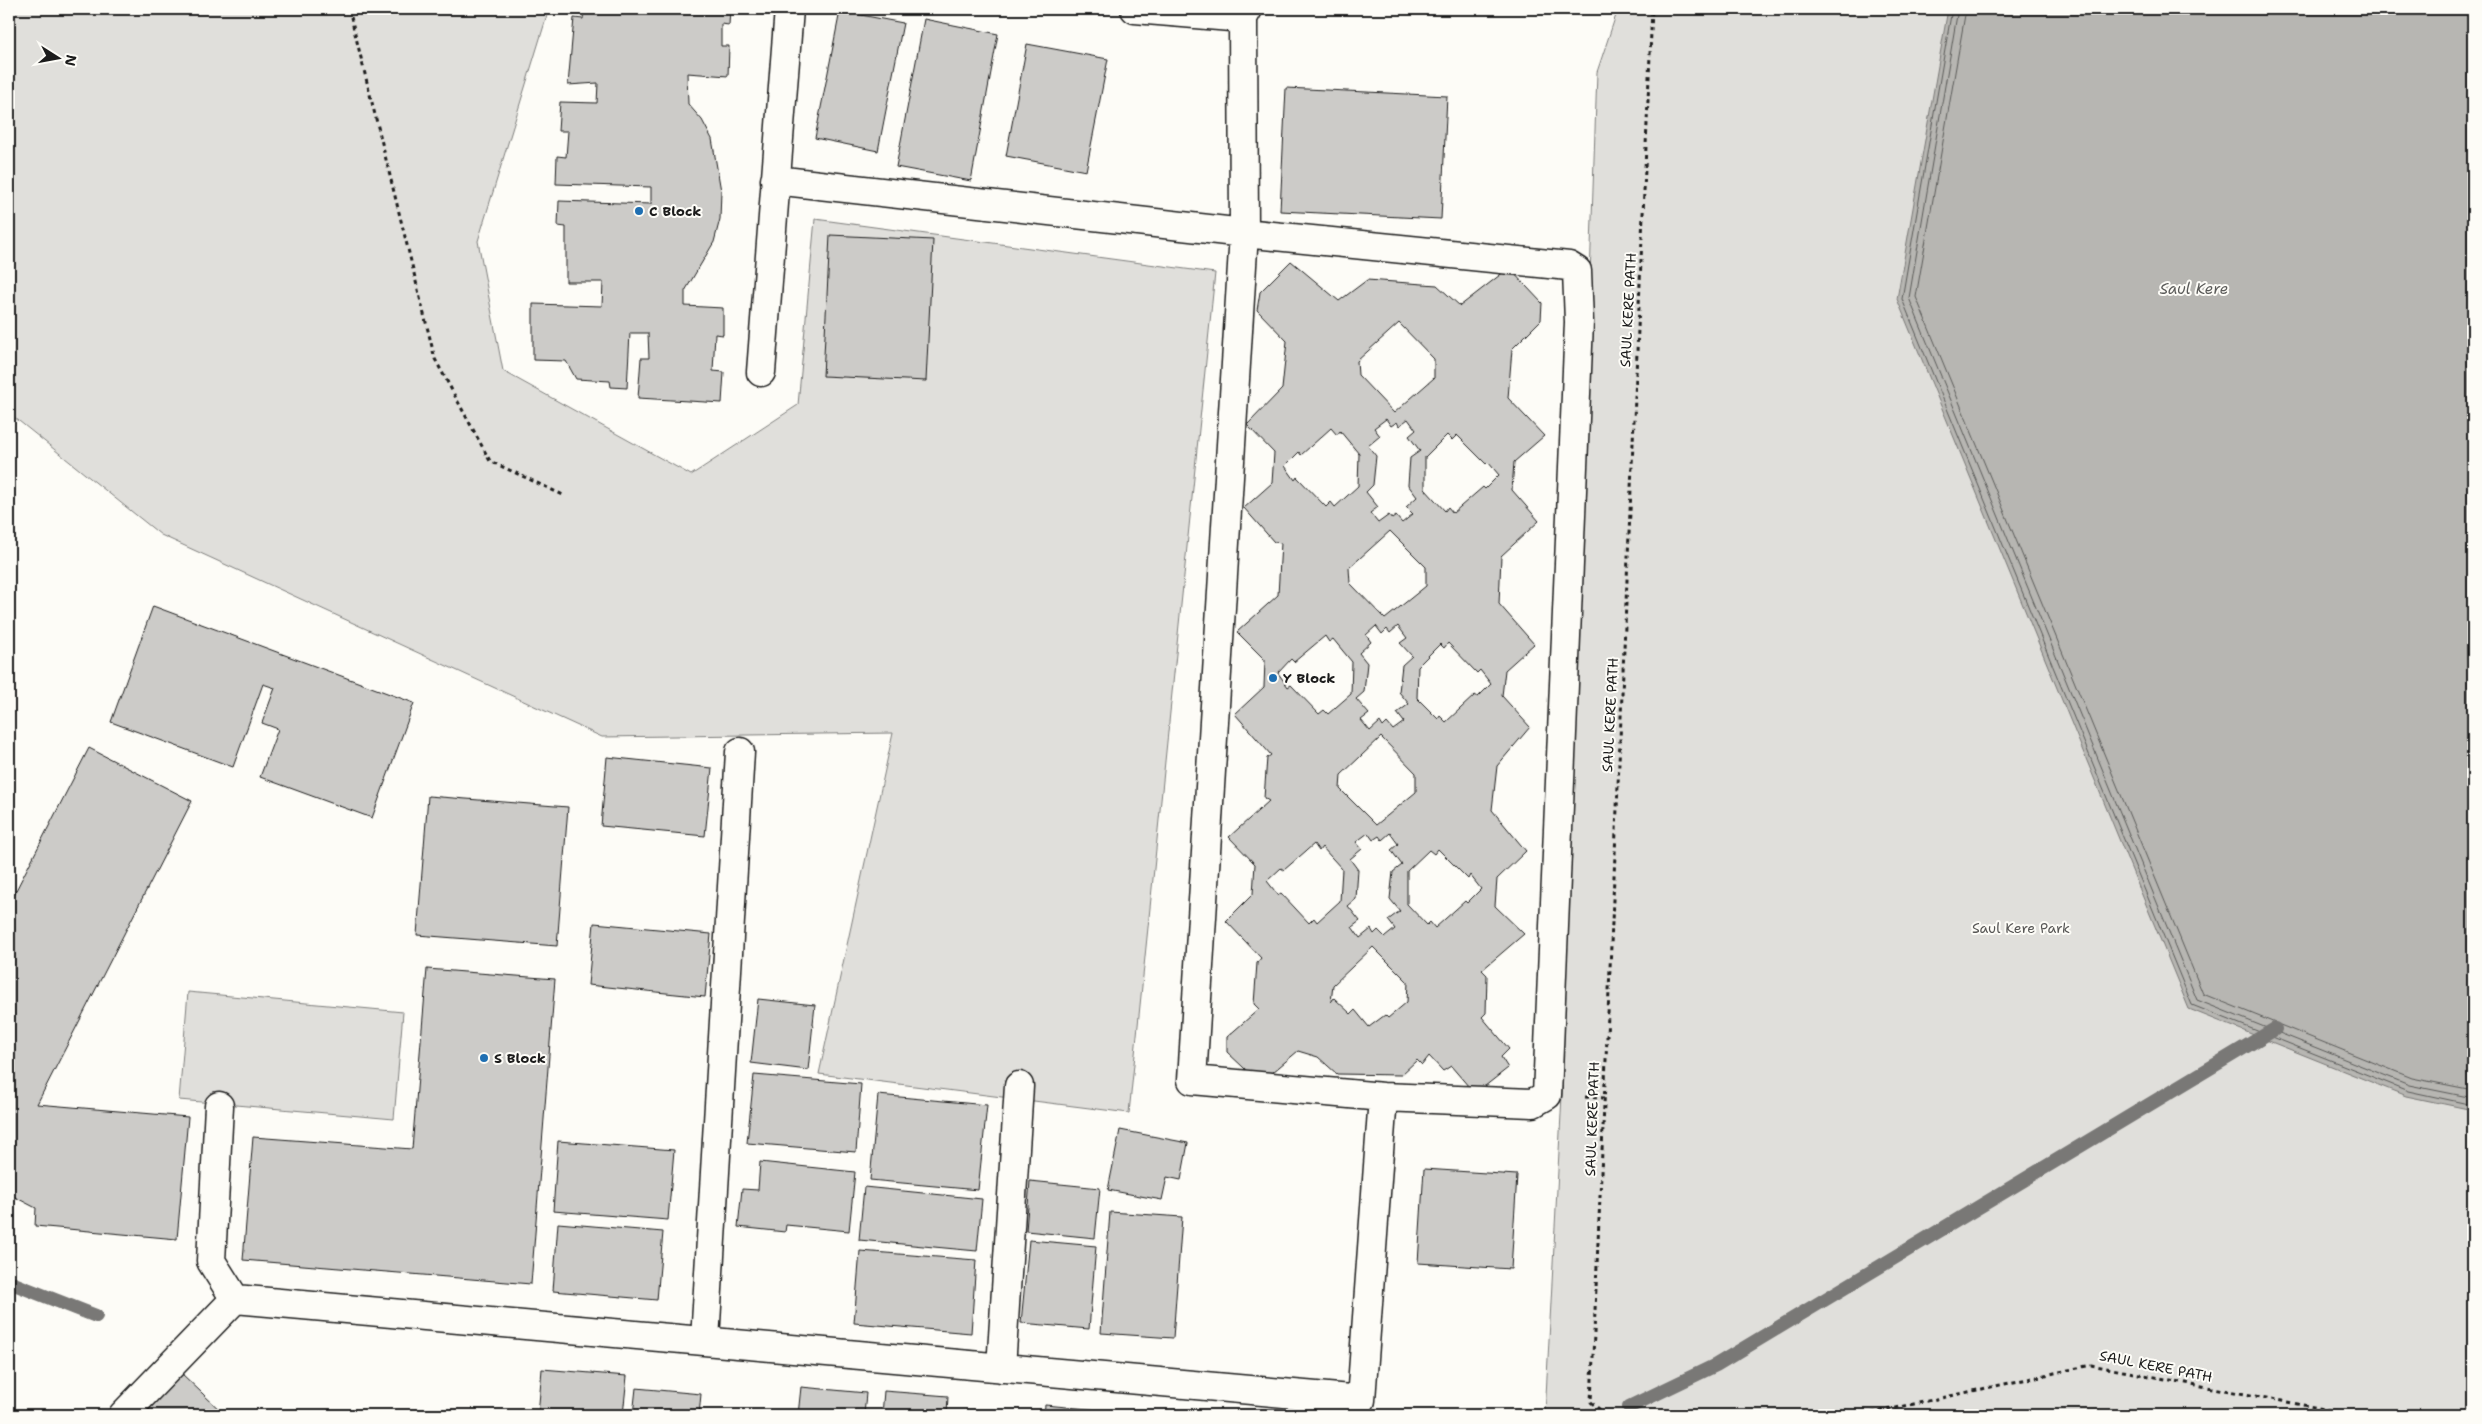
<svg xmlns="http://www.w3.org/2000/svg" width="2482" height="1424" font-family="'Shantell Sans',sans-serif">
  <style>
    .green { fill: #e0dfdb; stroke: #7e7e7c }
    .water { fill: #b7b6b2; stroke: #797876 }
    .lines { fill: none; stroke-linecap: round; stroke-linejoin: round }
    .shore { stroke: #5a5a58; stroke-width: 1 }
    .stream { stroke: #797876; stroke-width: 14 }
    .building { fill: #cccbc8; stroke: #1c1c1c; fill-rule: evenodd }
    .minor-casing { stroke: #1c1c1c; stroke-width: 31 }
    .path { stroke: #1c1c1c; stroke-width: 3; stroke-dasharray: 4 4; stroke-linecap: butt }
    .minor { stroke: #fdfcf7; stroke-width: 28 }
    .poi-dot { fill: #1f6fb2; stroke: #fdfcf7; stroke-width: 2 }
    .labels { text-anchor: middle; stroke-width: 4; stroke-linejoin: round; paint-order: stroke }
    .poi-label { font-size: 14px; font-weight: bold; fill: #1c1c1c; stroke: #fdfcf7; text-anchor: start }
    .street-label { font-size: 14px; fill: #1c1c1c; stroke: #fdfcf7 }
    .park-label { font-size: 14px; fill: #575655; stroke: #fdfcf7 }
    .water-label { font-size: 15px; font-style: italic; fill: #5a5a58; stroke: #fdfcf7 }
  </style>
  <rect width="100%" height="100%" fill="#fdfcf7"/>
  <filter id="ink" filterUnits="userSpaceOnUse"><feTurbulence type="fractalNoise" baseFrequency=".02" numOctaves="2"/><feDisplacementMap in="SourceGraphic" scale="10" xChannelSelector="R" yChannelSelector="G"/><feConvolveMatrix kernelMatrix="1 2 1 2 8 2 1 2 1" color-interpolation-filters="sRGB"/></filter>
  <g filter="url(#ink)">
    <path class="green" d="M 9,9 L 549,9 L 478,241 L 503,371 L 691,475 L 798,405 L 815,219 L 1215,273 L 1129,1113 L 819,1074 L 893,733 L 602,737 L 161,535 L 9,413 Z
      M 1618,9 L 2473,9 L 2473,1415 L 1545,1415 L 1562,1095 L 1597,72 Z
      M 188,992 L 403,1012 L 394,1119 L 179,1100 Z"/>
    <path class="water" d="M 1948,9 L 2473,9 L 2473,1110 L 2406,1096 L 2189,1009 L 1897,299 Z"/>
    <g class="lines">
      <path class="shore" d="M 1952,9 L 1902,299 L 2192,1005 L 2408,1091 L 2473,1105
        M 1958,9 L 1909,298 L 2197,1000 L 2409,1085 L 2473,1098
        M 1966,9 L 1916,297 L 2203,994 L 2412,1078 L 2473,1090"/>
      <path class="stream" d="M 9,1282 L 96,1316
        M 1629,1407 L 1716,1365 L 2275,1029"/>
    </g>
    <path class="building" d="M 584,9 L 730,9 L 729,25 L 721,24 L 721,46 L 729,46 L 728,76 L 687,73 L 688,104 L 702,120 L 712,139 L 721,191 L 720,219 L 714,242 L 685,291 L 685,306 L 723,308 L 723,335 L 715,334 L 713,371 L 724,372 L 722,403 L 638,398 L 641,358 L 649,358 L 648,333 L 630,333 L 627,388 L 611,387 L 610,381 L 576,379 L 566,361 L 533,360 L 533,304 L 602,306 L 603,282 L 566,282 L 566,227 L 558,226 L 559,201 L 651,204 L 651,187 L 556,184 L 557,156 L 566,157 L 568,131 L 558,131 L 560,102 L 597,103 L 598,83 L 568,85 L 574,18 L 583,19 Z
      M 840,11 L 903,23 L 878,151 L 815,138 Z
      M 924,19 L 998,34 L 971,181 L 896,167 Z
      M 1027,44 L 1108,59 L 1086,171 L 1006,156 Z
      M 1286,88 L 1447,96 L 1441,219 L 1280,211 Z
      M 830,235 L 933,240 L 926,381 L 823,376 Z
      M 1291,261 L 1339,301 L 1367,280 L 1437,285 L 1460,306 L 1509,268 L 1542,303 L 1541,320 L 1512,349 L 1508,398 L 1544,436 L 1514,462 L 1512,490 L 1539,521 L 1501,556 L 1499,604 L 1534,644 L 1505,670 L 1502,696 L 1530,727 L 1497,766 L 1492,810 L 1526,851 L 1497,879 L 1495,906 L 1524,934 L 1482,970 L 1487,975 L 1486,1013 L 1482,1017 L 1509,1049 L 1501,1057 L 1508,1068 L 1475,1094 L 1451,1066 L 1443,1071 L 1429,1056 L 1422,1065 L 1417,1060 L 1401,1075 L 1337,1074 L 1318,1057 L 1298,1051 L 1260,1083 L 1227,1052 L 1227,1037 L 1259,1009 L 1254,1004 L 1257,963 L 1261,958 L 1226,921 L 1253,894 L 1255,864 L 1229,837 L 1269,801 L 1264,798 L 1267,758 L 1271,755 L 1235,714 L 1264,687 L 1265,660 L 1237,632 L 1278,595 L 1281,543 L 1274,542 L 1244,508 L 1272,483 L 1274,453 L 1247,425 L 1282,389 L 1287,341 L 1257,310 L 1260,292 ZM 1399,323 L 1434,359 L 1434,378 L 1394,413 L 1358,375 L 1357,361 ZM 1386,419 L 1391,426 L 1397,422 L 1399,426 L 1408,419 L 1416,430 L 1409,436 L 1420,451 L 1410,458 L 1408,485 L 1417,497 L 1406,507 L 1413,514 L 1402,523 L 1396,516 L 1392,519 L 1389,515 L 1378,523 L 1370,513 L 1378,507 L 1366,492 L 1373,485 L 1376,456 L 1368,446 L 1380,436 L 1374,428 ZM 1331,428 L 1337,435 L 1340,431 L 1359,454 L 1358,486 L 1335,507 L 1331,502 L 1326,507 L 1297,477 L 1295,480 L 1285,466 L 1299,452 L 1301,455 ZM 1447,435 L 1452,440 L 1457,435 L 1486,464 L 1488,462 L 1499,475 L 1485,489 L 1483,487 L 1453,513 L 1448,507 L 1445,511 L 1425,489 L 1425,457 ZM 1390,531 L 1426,567 L 1426,586 L 1385,619 L 1350,583 L 1349,568 ZM 1376,626 L 1382,634 L 1387,629 L 1390,633 L 1398,626 L 1407,638 L 1400,643 L 1412,656 L 1402,665 L 1399,692 L 1409,704 L 1397,713 L 1404,722 L 1393,730 L 1387,723 L 1383,727 L 1380,722 L 1370,731 L 1361,720 L 1369,714 L 1356,699 L 1364,692 L 1367,663 L 1359,653 L 1371,642 L 1366,635 ZM 1325,636 L 1329,642 L 1333,639 L 1352,662 L 1351,694 L 1328,714 L 1324,710 L 1319,714 L 1291,685 L 1288,687 L 1278,673 L 1291,659 L 1294,662 ZM 1448,643 L 1477,673 L 1480,670 L 1491,684 L 1478,697 L 1475,695 L 1446,722 L 1440,716 L 1438,719 L 1417,698 L 1418,666 L 1440,644 L 1444,648 ZM 1381,737 L 1416,773 L 1416,792 L 1376,825 L 1340,789 L 1341,775 ZM 1368,833 L 1373,840 L 1379,836 L 1382,840 L 1390,833 L 1398,844 L 1391,850 L 1402,865 L 1393,872 L 1390,899 L 1400,911 L 1388,920 L 1395,929 L 1385,937 L 1378,930 L 1374,934 L 1371,929 L 1360,938 L 1352,927 L 1360,921 L 1348,906 L 1356,899 L 1358,870 L 1350,859 L 1362,849 L 1356,842 ZM 1314,844 L 1319,851 L 1322,847 L 1342,869 L 1340,901 L 1317,922 L 1314,918 L 1309,923 L 1281,893 L 1278,895 L 1267,881 L 1281,868 L 1284,870 ZM 1438,849 L 1468,879 L 1470,875 L 1481,889 L 1467,903 L 1465,901 L 1435,928 L 1430,922 L 1427,925 L 1407,904 L 1407,871 L 1429,850 L 1434,854 ZM 1373,947 L 1408,982 L 1407,1002 L 1388,1018 L 1385,1015 L 1369,1027 L 1355,1010 L 1351,1014 L 1334,998 L 1331,1002 L 1333,985 Z
      M 153,606 L 414,703 L 372,818 L 260,777 L 278,729 L 262,723 L 275,688 L 263,684 L 233,767 L 111,722 Z
      M 89,748 L 192,801 L 37,1104 L 188,1117 L 177,1239 L 35,1226 L 36,1208 L 9,1194 L 9,904 Z
      M 607,757 L 712,768 L 705,836 L 601,826 Z
      M 428,796 L 568,807 L 557,946 L 417,935 Z
      M 594,923 L 711,934 L 705,997 L 588,985 Z
      M 427,969 L 555,979 L 531,1284 L 243,1260 L 253,1137 L 412,1149 Z
      M 758,999 L 815,1005 L 808,1070 L 751,1063 Z
      M 754,1075 L 861,1084 L 856,1152 L 747,1143 Z
      M 878,1095 L 987,1105 L 978,1190 L 870,1180 Z
      M 1120,1130 L 1188,1143 L 1181,1180 L 1167,1177 L 1162,1200 L 1108,1190 Z
      M 558,1141 L 674,1150 L 668,1220 L 553,1211 Z
      M 760,1162 L 855,1172 L 849,1231 L 786,1225 L 785,1232 L 738,1227 L 742,1189 L 758,1190 Z
      M 1424,1169 L 1517,1175 L 1511,1269 L 1418,1263 Z
      M 1030,1181 L 1100,1188 L 1095,1238 L 1026,1231 Z
      M 864,1187 L 982,1199 L 977,1251 L 859,1240 Z
      M 1110,1212 L 1182,1217 L 1173,1338 L 1101,1333 Z
      M 558,1223 L 663,1232 L 657,1300 L 553,1291 Z
      M 1029,1240 L 1096,1246 L 1089,1329 L 1021,1323 Z
      M 860,1251 L 976,1260 L 971,1333 L 854,1323 Z
      M 542,1369 L 627,1376 L 623,1415 L 538,1415 Z
      M 180,1372 L 225,1415 L 140,1415 Z
      M 801,1387 L 866,1393 L 864,1415 L 798,1415 Z
      M 636,1388 L 701,1394 L 699,1415 L 633,1415 Z
      M 884,1391 L 948,1396 L 947,1415 L 882,1415 Z
      M 1045,1405 L 1110,1411 L 1109,1415 L 1044,1415 Z"/>
    <g class="lines">
      <g class="minor-casing">
        <path id="minor" d="M 1135,9 L 1243,18
          M 775,180 L 1244,233 L 1569,266 L 1577,271 L 1579,322 L 1547,1095 L 1533,1103 L 1383,1097 L 1192,1080 L 1244,233 L 1243,18 L 1248,9
          M 761,372 L 789,9
          M 219,1106 L 211,1261 L 235,1299
          M 705,1340 L 740,752
          M 1001,1368 L 1019,1086
          M 123,1415 L 235,1299 L 1361,1400 L 1383,1097"/>
      </g>
      <path class="path" d="M 349,9 L 435,359 L 490,461 L 563,495
        M 1585,1097 L 1604,1098
        M 1606,1415 L 1591,1402 L 1652,9
        M 1864,1415 L 2091,1365 L 2356,1415"/>
      <use href="#minor" class="minor"/>
    </g>
  </g>
  <g class="poi-dot">
    <circle cx="639" cy="211" r="5"/>
    <circle cx="1273" cy="678" r="5"/>
    <circle cx="484" cy="1058" r="5"/>
  </g>
  <g class="labels">
    <g class="poi-label">
      <text x="649" y="216">C Block</text>
      <text x="1283" y="683">Y Block</text>
      <text x="494" y="1063">S Block</text>
    </g>
    <g class="street-label">
      <text transform="translate(1628 310) rotate(-87)" y="5">SAUL KERE PATH</text>
      <text transform="translate(1610 715) rotate(-87)" y="5">SAUL KERE PATH</text>
      <text transform="translate(1592 1119) rotate(-88)" y="5">SAUL KERE PATH</text>
      <text transform="translate(2156 1366) rotate(11)" y="5">SAUL KERE PATH</text>
    </g>
    <g class="park-label">
      <text x="2021" y="933">Saul Kere Park</text>
    </g>
    <g class="water-label">
      <text x="2194" y="294">Saul Kere</text>
    </g>
  </g>
  <rect width="2482" height="1424" fill="none" stroke="#fdfcf7" stroke-width="30"/>
  <rect x="15" y="15" width="2452" height="1394" fill="none" stroke="#1c1c1c" stroke-width="2" filter="url(#ink)"/>
  <g transform="translate(58 58) rotate(101)" stroke="#fdfcf7" stroke-width="4" paint-order="stroke">
  <path d="M0-4L9 19L0 12L-9 19Z" fill="#1c1c1c"/>
  <text y="-8" font-size="14" font-weight="bold" text-anchor="middle" fill="#1c1c1c">N</text>
  </g>
</svg>
